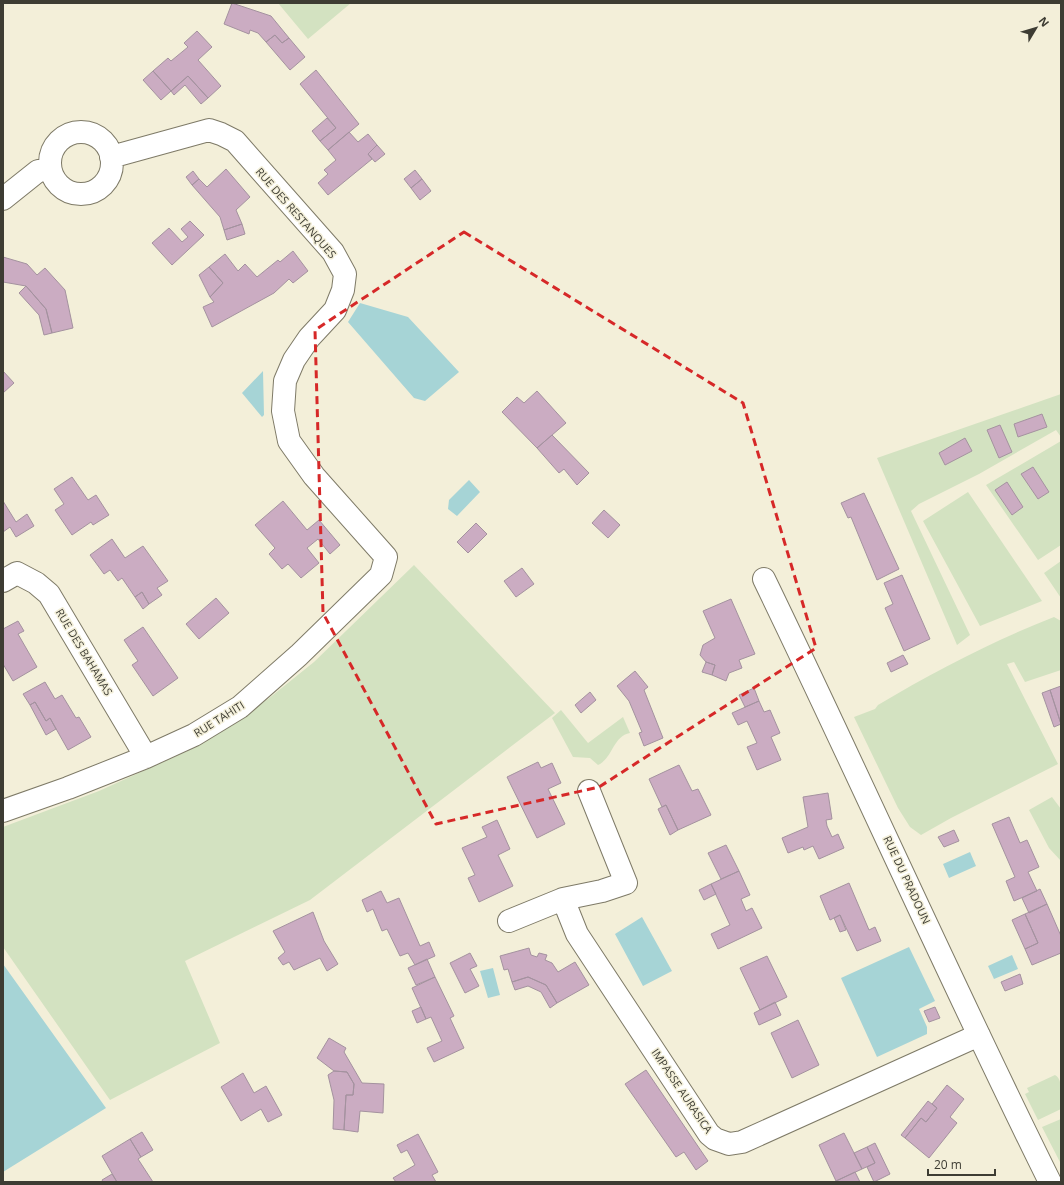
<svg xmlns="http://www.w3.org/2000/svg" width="1064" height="1185" font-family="'Open Sans',sans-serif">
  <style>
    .green { fill: #d3e2c1 }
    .water { fill: #a6d4d6 }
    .building { fill: #cbacc2; stroke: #a4929f }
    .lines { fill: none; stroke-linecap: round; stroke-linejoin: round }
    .street-casing { stroke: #7e7a67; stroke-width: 24 }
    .street { stroke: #fff; stroke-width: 22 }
    .marked { fill: none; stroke: #d62828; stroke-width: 3; stroke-dasharray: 8 5; stroke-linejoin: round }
    .labels { text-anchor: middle; stroke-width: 3; stroke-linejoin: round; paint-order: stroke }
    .street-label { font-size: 11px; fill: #3d3c33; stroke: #f3efd9 }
  </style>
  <rect width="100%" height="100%" fill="#f3efd9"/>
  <path class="green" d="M 278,3 L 351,3 L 308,39 Z
    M 1061,394 L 1061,437 L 1056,430 L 979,474 L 919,504 L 911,511 L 970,635 L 957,645 L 877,458 Z
    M 1061,441 L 1061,545 L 1038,560 L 986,485 Z
    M 968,492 L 1042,601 L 980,626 L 923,521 Z
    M 1061,561 L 1061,598 L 1044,573 Z
    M 414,565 L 555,713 L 310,900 L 185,961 L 220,1043 L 110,1100 L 3,947 L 3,827 L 99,791 L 187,751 L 268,699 L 314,662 Z
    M 1054,617 L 1061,621 L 1061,670 L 1025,682 L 1014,662 L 1007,664 L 1058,764 L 951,818 L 921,835 L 910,827 L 898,808 L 854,717 L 875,709 L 878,705 C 935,671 993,641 1054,617 Z
    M 561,710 L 588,743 L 623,717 L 630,733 C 613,736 613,758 598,765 L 590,758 L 573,757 L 552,718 Z
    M 1052,797 L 1061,809 L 1061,861 L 1049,848 L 1029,810 Z
    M 1055,1075 C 1064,1080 1061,1099 1061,1109 L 1038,1120 L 1025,1094 L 1029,1092 L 1027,1088 Z
    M 1061,1119 L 1061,1164 L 1042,1127 Z"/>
  <path class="water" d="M 360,303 L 408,317 L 459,372 L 425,401 L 414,398 L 348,322 Z
    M 263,371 L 264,415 L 262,417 L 242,393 Z
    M 469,480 L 480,492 L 457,516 L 448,509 L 449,500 Z
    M 970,852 L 976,866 L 949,878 L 943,864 Z
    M 642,917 L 672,971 L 643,986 L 615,934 Z
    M 909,947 L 935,1001 L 919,1009 L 927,1027 L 927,1034 L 877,1057 L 841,978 Z
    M 1012,955 L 1018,969 L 994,979 L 988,966 Z
    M 3,964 L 106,1108 L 3,1172 Z
    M 493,968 L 500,995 L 488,998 L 480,971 Z"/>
  <path class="building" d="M 232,3 L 271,16 L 289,38 L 282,43 L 275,35 L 266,42 L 258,33 L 250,30 L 249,34 L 224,24 Z
    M 197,31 L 212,47 L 198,60 L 221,86 L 208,98 L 188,76 L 171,91 L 153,71 L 168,58 L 171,61 L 188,47 L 184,43 Z
    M 275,35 L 282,43 L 289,38 L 305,57 L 290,70 L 266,42 Z
    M 316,70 L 359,124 L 328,150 L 320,141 L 336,128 L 300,84 Z
    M 153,71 L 171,91 L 161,100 L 143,80 Z
    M 188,76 L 208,98 L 201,104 L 185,85 L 174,95 L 171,91 Z
    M 327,118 L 336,128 L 320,141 L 312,131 Z
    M 349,132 L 358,142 L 368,134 L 377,145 L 368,154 L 372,159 L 328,195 L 318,183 L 328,174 L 324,170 L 336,160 L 328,150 Z
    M 377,145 L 385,154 L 375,162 L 368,154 Z
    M 226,169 L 250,197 L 236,210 L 242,224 L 224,230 L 220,217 L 192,185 L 199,179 L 207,187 Z
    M 415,170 L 422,179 L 411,188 L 404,179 Z
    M 193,171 L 199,179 L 192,185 L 186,177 Z
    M 422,179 L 431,191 L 420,200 L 411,188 Z
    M 190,221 L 204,235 L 172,265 L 152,243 L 169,228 L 182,242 L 188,237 L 181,229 Z
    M 242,224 L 245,234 L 227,240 L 224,230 Z
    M 293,251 L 308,271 L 293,283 L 289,279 L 274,293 L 212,327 L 203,307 L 214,302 L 210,297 L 223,283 L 209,267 L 225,254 L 238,271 L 245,264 L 257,277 L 278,260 L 280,262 Z
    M 3,257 L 27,264 L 37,275 L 45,268 L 65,290 L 73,328 L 52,333 L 46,309 L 26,286 L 3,282 Z
    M 209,267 L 223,283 L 210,297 L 199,275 Z
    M 26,286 L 46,309 L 52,333 L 44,335 L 39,315 L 19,293 Z
    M 3,371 L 14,383 L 3,393 Z
    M 537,391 L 566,423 L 537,448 L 502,412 L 517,397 L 524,403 Z
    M 1042,414 L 1047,427 L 1018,437 L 1014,424 Z
    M 1000,425 L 1012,452 L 999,458 L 987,430 Z
    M 552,435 L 589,473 L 577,485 L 564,469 L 559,473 L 537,448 Z
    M 965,438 L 972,451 L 945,465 L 939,453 Z
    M 1033,467 L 1049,492 L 1038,499 L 1021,474 Z
    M 72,477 L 88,500 L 96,495 L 109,515 L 93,525 L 91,522 L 72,535 L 55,510 L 64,504 L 54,489 Z
    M 1007,482 L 1023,507 L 1012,515 L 995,490 Z
    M 864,493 L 899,569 L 877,580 L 851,517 L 848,518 L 841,503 Z
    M 3,501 L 16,522 L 27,514 L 34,526 L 16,537 L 10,527 L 3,532 Z
    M 283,501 L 307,530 L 319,520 L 340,545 L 330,554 L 318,539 L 307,548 L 319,563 L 301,578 L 288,564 L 282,569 L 269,554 L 275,548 L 255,525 Z
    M 604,510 L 620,525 L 608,538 L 592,523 Z
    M 476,523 L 487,534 L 468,553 L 457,542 Z
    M 112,539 L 125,558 L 143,546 L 168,581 L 157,588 L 162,595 L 149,604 L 142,592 L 135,597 L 122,578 L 118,581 L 110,570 L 104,574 L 90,555 Z
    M 522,568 L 534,584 L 516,597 L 504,581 Z
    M 902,575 L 930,639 L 904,651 L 885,608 L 893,604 L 884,583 Z
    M 142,592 L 149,604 L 143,609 L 135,597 Z
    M 216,598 L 229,613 L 199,639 L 186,624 Z
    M 731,599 L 755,654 L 739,660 L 742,668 L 729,673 L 726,681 L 712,675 L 715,665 L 706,662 L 700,655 L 703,645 L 715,638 L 703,611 Z
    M 18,621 L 24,631 L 18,634 L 37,667 L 13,681 L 3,664 L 3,629 Z
    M 143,627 L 178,678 L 153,696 L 132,665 L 138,661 L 124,640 Z
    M 903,655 L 908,664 L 891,672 L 887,663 Z
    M 706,662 L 715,665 L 712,675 L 702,672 Z
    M 635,671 L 648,687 L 644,690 L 663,738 L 644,746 L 639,733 L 642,732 L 629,701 L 617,686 Z
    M 45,682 L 55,699 L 62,695 L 76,718 L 79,717 L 91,737 L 68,750 L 50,718 L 46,721 L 35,702 L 30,705 L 23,694 Z
    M 1061,686 L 1061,724 L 1050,690 Z
    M 754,688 L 759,701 L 745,707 L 739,695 Z
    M 1050,690 L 1061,724 L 1054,727 L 1042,693 Z
    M 590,692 L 596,700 L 581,713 L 575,705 Z
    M 759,701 L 764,712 L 770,710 L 780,733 L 771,737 L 781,760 L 757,770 L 747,747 L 757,743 L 747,721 L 738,725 L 732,713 Z
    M 35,702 L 46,721 L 50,718 L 56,729 L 46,735 L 30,705 Z
    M 538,762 L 541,768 L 552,763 L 561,783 L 548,789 L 565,824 L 537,838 L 507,777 Z
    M 679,765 L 692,791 L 698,789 L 711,815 L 678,830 L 666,805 L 662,807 L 649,779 Z
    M 828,793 L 832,819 L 826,820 L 827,826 L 832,837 L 838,834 L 844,848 L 819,859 L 813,846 L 804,850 L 803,847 L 788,853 L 782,838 L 808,827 L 803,797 Z
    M 666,805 L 678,830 L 670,835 L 658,809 Z
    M 1009,817 L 1020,843 L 1027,840 L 1039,867 L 1028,872 L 1037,891 L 1014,901 L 1006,881 L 1015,877 L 992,824 Z
    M 497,820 L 510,849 L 498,855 L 513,886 L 479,902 L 468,878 L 475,875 L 462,848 L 487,837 L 482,827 Z
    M 954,830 L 959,841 L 944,847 L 938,837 Z
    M 726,845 L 739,871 L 721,879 L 708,853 Z
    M 739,871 L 750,895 L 741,899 L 746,911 L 752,908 L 762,928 L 718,949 L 711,934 L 730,925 L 711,884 Z
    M 849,883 L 869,930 L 875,927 L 881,941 L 857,951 L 840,915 L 830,920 L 820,896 Z
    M 711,884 L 716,894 L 704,900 L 699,890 Z
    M 1040,889 L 1047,904 L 1029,913 L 1022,898 Z
    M 381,891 L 387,903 L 399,898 L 420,946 L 429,942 L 435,956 L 415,965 L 408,953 L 400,956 L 387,929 L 382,931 L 373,909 L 367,912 L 362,900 Z
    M 1047,904 L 1061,936 L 1061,953 L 1032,965 L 1025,949 L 1038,943 L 1025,914 Z
    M 313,912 L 324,941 L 338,964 L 327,971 L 320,958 L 294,970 L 289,962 L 283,965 L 278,958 L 285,952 L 273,931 Z
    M 1025,914 L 1038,943 L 1025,949 L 1012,920 Z
    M 840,915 L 846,930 L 840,932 L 834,918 Z
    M 529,948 L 531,955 L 537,957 L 539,953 L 547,955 L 545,960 L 552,963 L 558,972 L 575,962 L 589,985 L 557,1003 L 546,985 L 528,977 L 512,982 L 508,969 L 504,970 L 500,956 Z
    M 470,953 L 477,966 L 470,969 L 479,986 L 465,993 L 450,963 Z
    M 767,956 L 787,997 L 760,1010 L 740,968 Z
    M 427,959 L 435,977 L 416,985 L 408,968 Z
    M 1020,974 L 1023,984 L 1005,991 L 1001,982 Z
    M 435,977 L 454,1016 L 450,1018 L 464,1048 L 434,1062 L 427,1048 L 442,1041 L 431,1017 L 426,1019 L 412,988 Z
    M 528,977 L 546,985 L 557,1003 L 550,1008 L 541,992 L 528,986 L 515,990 L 512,982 Z
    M 775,1002 L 781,1015 L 759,1025 L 754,1013 Z
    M 421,1007 L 426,1019 L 417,1023 L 412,1011 Z
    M 935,1007 L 940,1018 L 929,1022 L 924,1011 Z
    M 798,1020 L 819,1065 L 792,1078 L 771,1033 Z
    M 329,1038 L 346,1048 L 344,1052 L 362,1083 L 384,1084 L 383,1113 L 360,1111 L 358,1132 L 344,1130 L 346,1095 L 353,1095 L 354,1084 L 347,1072 L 334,1071 L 317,1058 Z
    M 646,1070 L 708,1161 L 696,1170 L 684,1152 L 676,1157 L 625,1084 Z
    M 334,1071 L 347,1072 L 354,1084 L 353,1095 L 346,1095 L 344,1130 L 333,1129 L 334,1100 L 328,1075 Z
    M 243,1073 L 254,1093 L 266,1086 L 282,1115 L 268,1122 L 261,1109 L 241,1121 L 221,1087 Z
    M 947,1085 L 964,1099 L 950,1117 L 957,1123 L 929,1158 L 905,1138 L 921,1118 L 926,1122 L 937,1108 L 932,1104 Z
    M 928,1101 L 937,1108 L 926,1122 L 921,1118 L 905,1138 L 901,1135 Z
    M 142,1132 L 153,1150 L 141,1157 L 130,1139 Z
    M 844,1133 L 862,1169 L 836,1181 L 819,1145 Z
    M 418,1134 L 438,1172 L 432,1175 L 436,1182 L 396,1182 L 393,1178 L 415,1165 L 407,1150 L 401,1153 L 397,1145 Z
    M 130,1139 L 141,1157 L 138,1159 L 153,1182 L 117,1182 L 102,1156 Z
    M 875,1143 L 890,1174 L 874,1182 L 867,1167 L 875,1163 L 867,1147 Z
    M 867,1147 L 875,1163 L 862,1169 L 854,1153 Z
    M 855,1172 L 860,1182 L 834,1182 L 836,1181 Z
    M 112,1174 L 117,1182 L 103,1182 L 102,1180 Z"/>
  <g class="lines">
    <g class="street-casing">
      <path id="street" d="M50 163a31 31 0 1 1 62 0a31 31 0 1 1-62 0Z
        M 3,199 L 38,171 L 50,169
        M 764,579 C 861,779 951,983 1050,1182
        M 3,581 L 17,573 L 36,583 L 49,594 L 146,757
        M 3,811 L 68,788 L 146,757 L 194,735 L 240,707 L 299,655 L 381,575 L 386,557 L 314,476 L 289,441 L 283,411 L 285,381 L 294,360 L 309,338 L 335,310 L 343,290 L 345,274 L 333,252 L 235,141 L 221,134 L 209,130 L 111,157
        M 563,899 L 577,934 L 709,1134 L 715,1139 L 729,1144 L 742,1142 L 979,1035
        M 509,921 L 563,899 L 602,891 L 626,883 L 589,791"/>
    </g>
    <use href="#street" class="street"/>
  </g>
  <path class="marked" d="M 464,232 L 743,403 L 816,648 L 599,787 L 436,824 L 323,613 L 315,330 Z"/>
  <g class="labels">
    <g class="street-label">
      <text transform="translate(296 213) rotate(49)" y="4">RUE DES RESTANQUES</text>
      <text transform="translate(84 652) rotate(59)" y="4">RUE DES BAHAMAS</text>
      <text transform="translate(219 719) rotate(-32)" y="4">RUE TAHITI</text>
      <text transform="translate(907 880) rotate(65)" y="4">RUE DU PRADOUN</text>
      <text transform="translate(682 1091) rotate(56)" y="4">IMPASSE AURASICA</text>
    </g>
  </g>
  <rect width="1064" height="1185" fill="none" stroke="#3d3c33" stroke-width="8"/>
  <g transform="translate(1036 28) rotate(52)" stroke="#f3efd9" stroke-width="3" paint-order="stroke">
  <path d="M0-3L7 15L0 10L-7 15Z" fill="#3d3c33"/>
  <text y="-6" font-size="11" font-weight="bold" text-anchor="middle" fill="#3d3c33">N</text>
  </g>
  <path d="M928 1169v6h67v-6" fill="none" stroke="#3d3c33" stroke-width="2"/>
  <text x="934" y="1169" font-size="12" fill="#3d3c33" stroke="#f3efd9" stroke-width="3" paint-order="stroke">20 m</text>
</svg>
